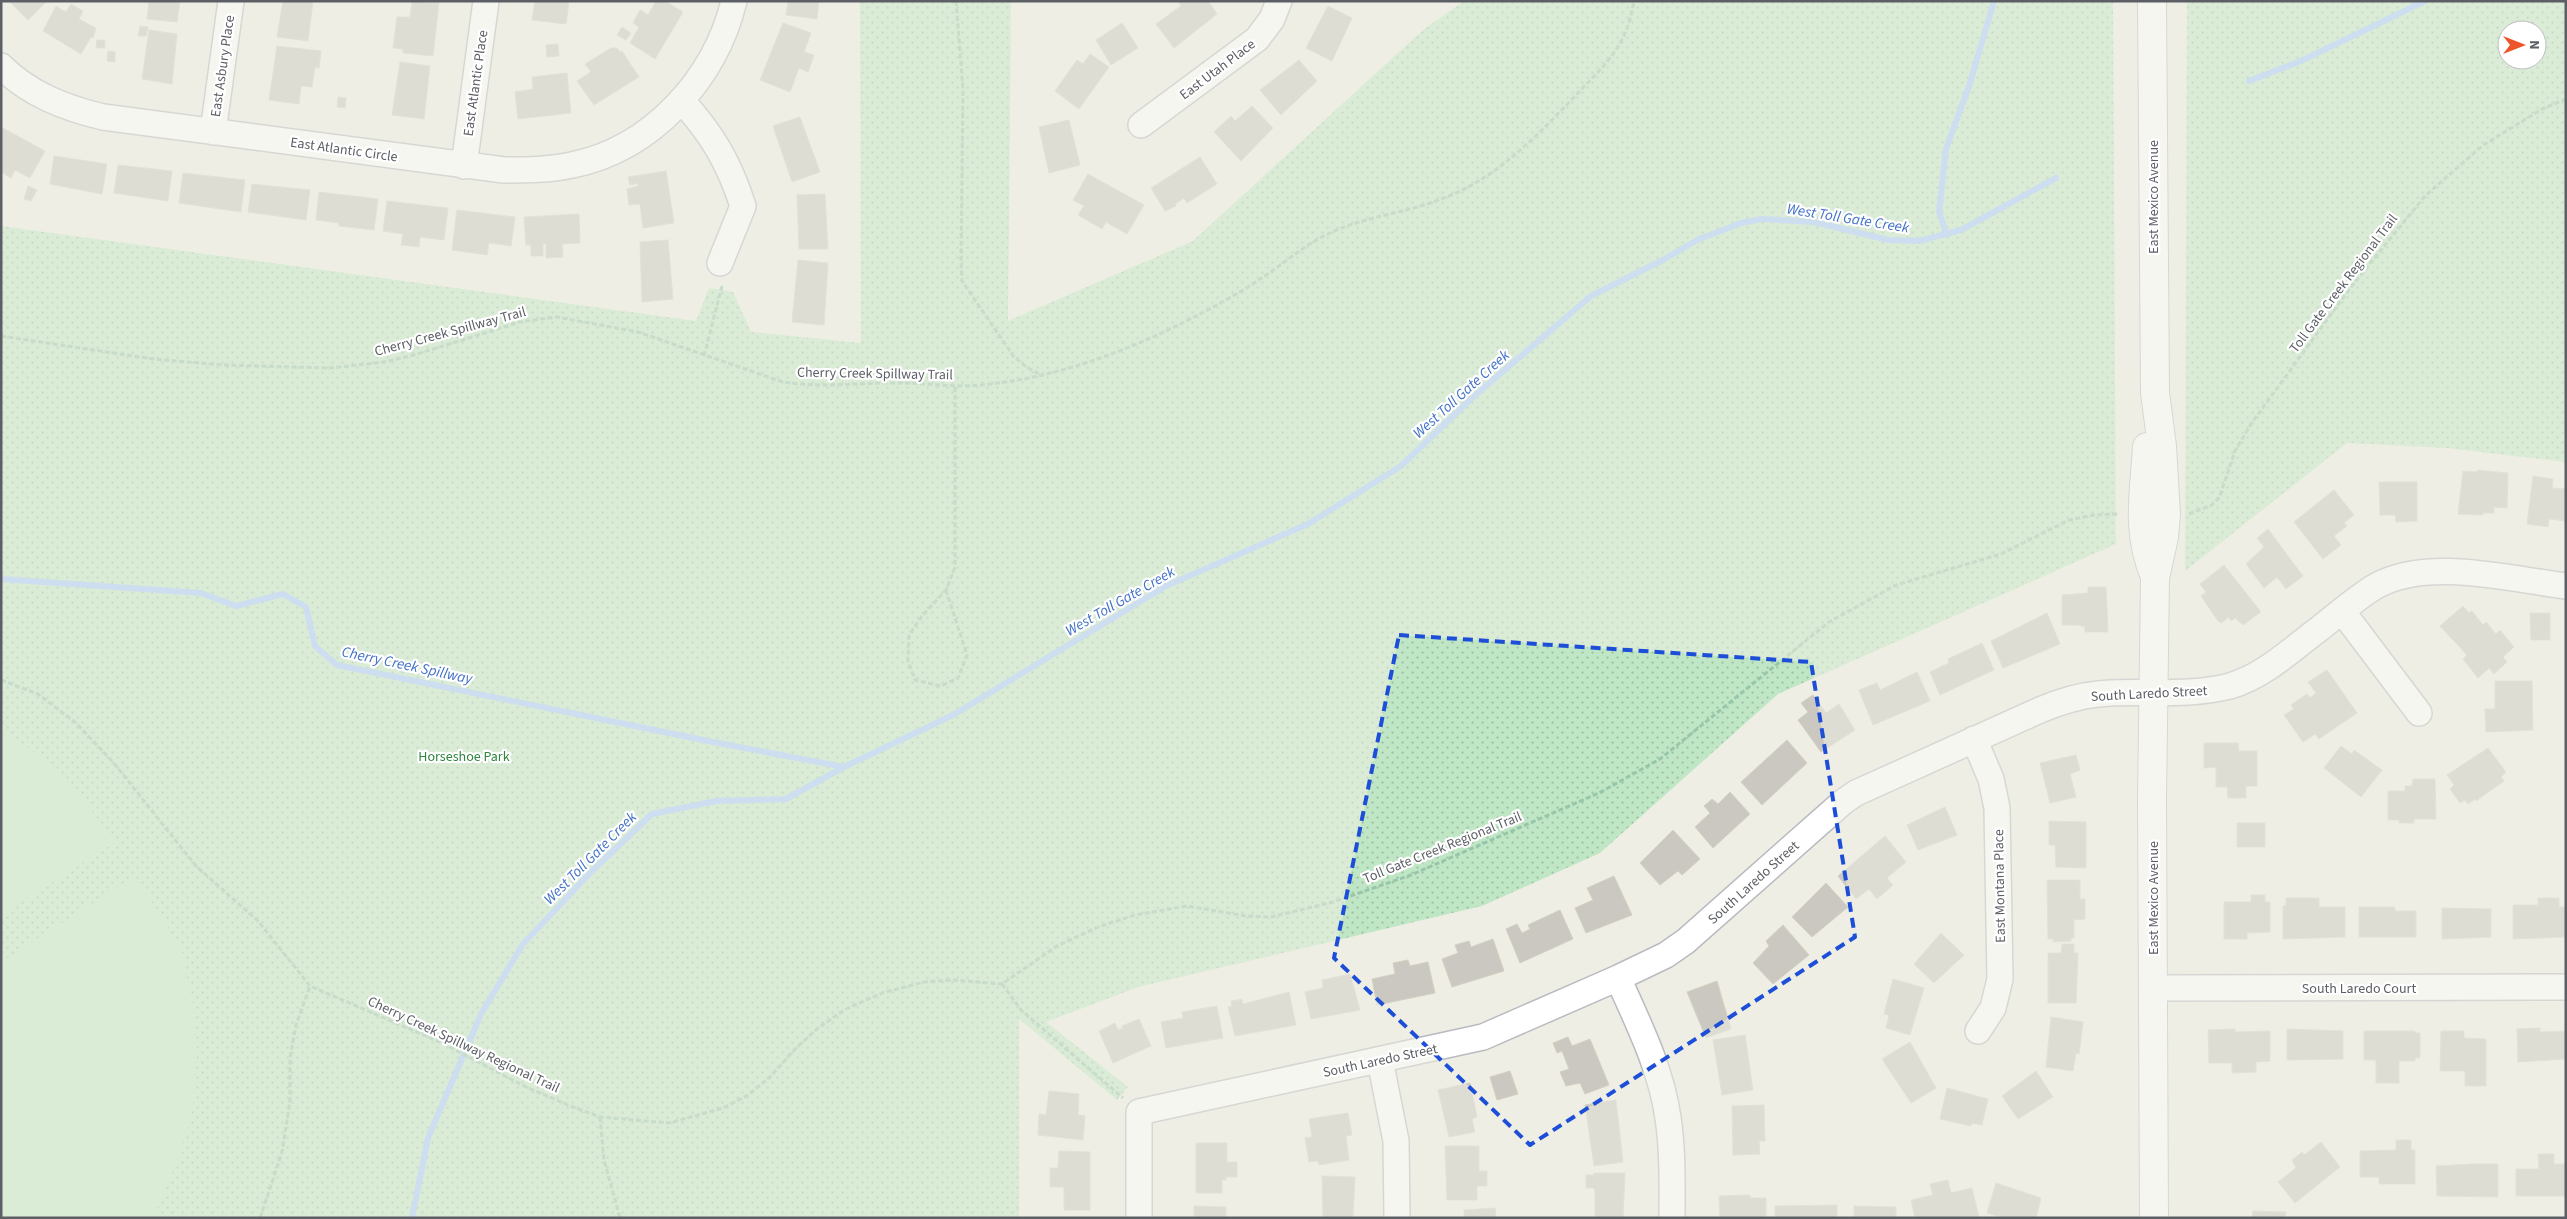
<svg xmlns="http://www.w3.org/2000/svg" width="2567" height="1219" font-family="'Source Sans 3',sans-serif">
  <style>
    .green { fill: url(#green-dots); fill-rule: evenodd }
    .pitch { fill: #c0e7c5 }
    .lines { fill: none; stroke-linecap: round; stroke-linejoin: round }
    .stream { stroke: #a4cbff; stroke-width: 6 }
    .building { fill: #cac8c1; stroke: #d4d1c2 }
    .minor-casing { stroke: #b9bbc0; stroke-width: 28 }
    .tertiary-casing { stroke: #b9bbc0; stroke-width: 30 }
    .path { stroke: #97c6ab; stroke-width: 3; stroke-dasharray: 5 2.5; stroke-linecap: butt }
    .minor { stroke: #fff; stroke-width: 25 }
    .tertiary { stroke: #fff; stroke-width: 28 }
    .marked { fill: none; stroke: #1d4ed8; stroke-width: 4; stroke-dasharray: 10 6; stroke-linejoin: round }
    .labels { text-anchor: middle; stroke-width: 4.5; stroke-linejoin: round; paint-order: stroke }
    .street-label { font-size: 14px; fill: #5c5f65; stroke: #fff }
    .park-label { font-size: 14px; fill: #328641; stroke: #fff }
    .water-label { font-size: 15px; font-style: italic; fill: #4271c7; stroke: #fff }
  </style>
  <defs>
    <pattern id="green-dots" width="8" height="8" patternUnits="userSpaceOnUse" patternTransform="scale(1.25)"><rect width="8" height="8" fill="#c0e7c5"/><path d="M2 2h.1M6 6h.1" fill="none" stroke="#9fbea4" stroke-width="1.8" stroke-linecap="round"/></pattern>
  </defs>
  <rect width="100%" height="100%" fill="#efeee4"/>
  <path class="green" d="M 860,1 L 1011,1 L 1008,321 L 1193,241 L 1423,30 L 1464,1 L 2113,1 L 2116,544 L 1778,694 L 1600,853 L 1482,906 L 1138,987 L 1046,1022 L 1128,1087 L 1117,1100 L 1019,1019 L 1019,1218 L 1,1218 L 1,226 L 696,321 L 709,288 L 733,292 L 751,332 L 861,343 Z
    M 2187,1 L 2566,1 L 2566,462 L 2447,448 L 2347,443 L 2185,571 ZM 2507,30 L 2537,30 L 2537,60 L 2507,60 Z"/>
  <path class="pitch" d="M 1,729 C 51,761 81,795 115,842 L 1,915 Z
    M 135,876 L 181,948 L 193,1005 L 197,1053 L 192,1114 L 177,1162 L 156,1211 L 150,1218 L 1,1218 L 1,962 Z"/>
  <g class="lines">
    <path class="stream" d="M 2249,81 L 2301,61 L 2425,1
      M 1947,235 L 1939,212 L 1946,149 L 1969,86 L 1994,1
      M 1,579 L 201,593 L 236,606 L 283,594 L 306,607 L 315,646 L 337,665 L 708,741 L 844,767
      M 412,1218 L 428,1138 L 481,1014 L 523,944 L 590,873 L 652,814 L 716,801 L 786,799 L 844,767 L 953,715 L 1166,586 L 1308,524 L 1401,466 L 1472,398 L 1591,296 L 1663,260 L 1697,240 L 1741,223 L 1762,219 L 1814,222 L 1888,240 L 1919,241 L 1961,230 L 2056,178"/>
  </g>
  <path class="building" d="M 9,1 L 47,1 L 28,20 Z
    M 149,1 L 180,1 L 177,22 L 147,19 Z
    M 283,1 L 313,1 L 308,41 L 277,37 Z
    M 412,1 L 439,3 L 433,56 L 403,53 L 403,49 L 393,48 L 397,17 L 410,17 Z
    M 535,1 L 569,1 L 566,24 L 532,20 Z
    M 656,1 L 665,1 L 683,12 L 655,59 L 630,43 L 639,27 L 633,23 L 640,10 L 648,15 Z
    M 788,1 L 819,1 L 817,19 L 786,15 Z
    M 1178,1 L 1208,1 L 1217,14 L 1174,48 L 1156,24 L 1181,6 Z
    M 71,4 L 83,11 L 79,19 L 96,28 L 93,38 L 91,37 L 81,54 L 43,31 L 56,6 L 66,12 Z
    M 1328,6 L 1352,18 L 1332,61 L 1306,48 Z
    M 783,23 L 811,33 L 804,52 L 814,55 L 808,72 L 799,68 L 790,92 L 760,80 Z
    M 1122,23 L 1138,48 L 1111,65 L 1096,40 Z
    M 140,26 L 148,27 L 146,36 L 138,36 Z
    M 622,27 L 631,33 L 626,40 L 617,35 Z
    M 149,30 L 177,34 L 172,84 L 142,79 Z
    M 97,40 L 105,40 L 105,48 L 96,48 Z
    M 558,44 L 559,56 L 547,57 L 546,45 Z
    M 277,46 L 321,51 L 319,68 L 315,67 L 312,87 L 301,86 L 299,104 L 269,100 Z
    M 611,48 L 617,48 L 620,52 L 622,51 L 639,77 L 594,105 L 577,81 L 591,72 L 585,64 Z
    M 108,51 L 115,52 L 115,62 L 107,61 Z
    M 1090,54 L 1109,67 L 1079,109 L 1055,91 L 1077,60 L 1083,64 Z
    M 1299,60 L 1317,81 L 1281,115 L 1260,90 Z
    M 400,62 L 430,66 L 424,119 L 392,115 Z
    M 567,73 L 571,113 L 518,119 L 515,92 L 533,89 L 532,77 Z
    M 338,97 L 346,98 L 345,108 L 337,107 Z
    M 1252,106 L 1273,128 L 1241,161 L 1214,132 L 1231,116 L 1235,121 Z
    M 800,117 L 820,172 L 792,182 L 773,126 Z
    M 1069,120 L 1080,165 L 1049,173 L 1039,127 Z
    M 1,127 L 45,151 L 30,178 L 15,170 L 11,178 L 1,172 Z
    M 54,156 L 107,164 L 102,194 L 50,184 Z
    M 1200,157 L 1217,184 L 1187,203 L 1184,198 L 1175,204 L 1176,206 L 1165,211 L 1151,188 Z
    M 118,165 L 172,171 L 168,201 L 114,193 Z
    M 666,171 L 674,223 L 643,228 L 640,204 L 629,205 L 627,189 L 638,186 L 638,183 L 630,185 L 628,177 Z
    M 183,173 L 245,180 L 241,212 L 179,203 Z
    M 1088,174 L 1144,205 L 1127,234 L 1106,222 L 1102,229 L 1078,215 L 1084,206 L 1073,200 Z
    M 252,184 L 310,190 L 306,220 L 248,212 Z
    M 28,186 L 37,190 L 31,201 L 24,199 Z
    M 319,192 L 378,199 L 374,230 L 339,226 L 339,223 L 316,220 Z
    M 825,194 L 828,249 L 799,249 L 797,195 Z
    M 387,201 L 448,208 L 444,240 L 420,237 L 419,247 L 401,245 L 403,234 L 383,231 Z
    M 457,210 L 515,217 L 511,246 L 489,243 L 487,255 L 452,250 Z
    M 579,214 L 580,243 L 562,244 L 563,257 L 546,258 L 546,244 L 543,244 L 543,256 L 531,256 L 531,245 L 526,245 L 524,217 Z
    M 668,240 L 673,299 L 642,302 L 640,242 Z
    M 798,260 L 828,263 L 824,325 L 792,322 Z
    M 2477,470 L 2508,473 L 2507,508 L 2494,507 L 2494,513 L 2483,513 L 2483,515 L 2458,514 L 2463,471 L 2477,472 Z
    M 2533,476 L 2553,479 L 2552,488 L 2566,489 L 2565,521 L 2549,519 L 2548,527 L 2527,524 Z
    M 2379,482 L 2417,482 L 2417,521 L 2396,522 L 2395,515 L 2380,515 Z
    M 2334,490 L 2354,515 L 2344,523 L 2347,526 L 2334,536 L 2341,545 L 2323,559 L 2294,522 Z
    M 2268,529 L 2303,576 L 2286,589 L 2277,577 L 2264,588 L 2246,564 L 2264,547 L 2257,538 Z
    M 2224,565 L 2261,612 L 2243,625 L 2235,618 L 2231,621 L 2229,617 L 2221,623 L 2218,621 L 2201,596 L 2206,592 L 2200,584 Z
    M 2088,587 L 2106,587 L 2108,632 L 2085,632 L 2085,627 L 2079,625 L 2062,625 L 2062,595 L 2088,593 Z
    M 2463,606 L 2469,613 L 2472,611 L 2483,625 L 2486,622 L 2496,634 L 2500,630 L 2514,647 L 2503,657 L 2507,662 L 2494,674 L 2489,668 L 2478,678 L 2463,659 L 2467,655 L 2440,626 Z
    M 2047,613 L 2060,644 L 2003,668 L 1991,641 Z
    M 2530,613 L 2550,613 L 2550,640 L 2531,640 Z
    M 1982,643 L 1994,670 L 1940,695 L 1930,672 L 1949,663 L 1948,659 Z
    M 2327,670 L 2357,713 L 2319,739 L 2315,734 L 2303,742 L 2284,715 L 2294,709 L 2291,705 L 2307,694 L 2310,698 L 2316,693 L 2308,682 Z
    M 1917,672 L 1930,701 L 1873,725 L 1859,690 L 1877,683 L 1880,690 Z
    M 2495,681 L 2532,681 L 2533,730 L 2486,732 L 2485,709 L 2495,709 Z
    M 1813,695 L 1826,713 L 1839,704 L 1855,730 L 1821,752 L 1798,720 L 1808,712 L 1801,703 Z
    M 1787,740 L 1807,763 L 1762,805 L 1741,782 Z
    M 2204,743 L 2238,743 L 2239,751 L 2257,751 L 2257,786 L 2246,786 L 2246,798 L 2228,798 L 2227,787 L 2216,787 L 2216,767 L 2204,768 Z
    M 2341,746 L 2352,754 L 2354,750 L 2382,770 L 2361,797 L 2324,768 Z
    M 2488,748 L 2506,772 L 2501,777 L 2504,781 L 2476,801 L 2475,799 L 2468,804 L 2465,800 L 2460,803 L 2450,789 L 2454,785 L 2447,775 Z
    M 2076,755 L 2080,770 L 2070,774 L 2076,797 L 2050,803 L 2040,763 Z
    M 2413,779 L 2435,779 L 2436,819 L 2414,819 L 2414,823 L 2399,823 L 2399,820 L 2388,820 L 2388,791 L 2405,791 L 2405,786 L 2412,786 Z
    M 1730,792 L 1750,814 L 1713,848 L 1695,827 L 1710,813 L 1704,806 L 1712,799 L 1718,804 Z
    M 1945,807 L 1957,835 L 1918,850 L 1907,825 Z
    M 2049,821 L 2086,822 L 2086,868 L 2056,867 L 2055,845 L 2049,845 Z
    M 2237,823 L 2265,823 L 2265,847 L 2237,847 Z
    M 1673,830 L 1700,859 L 1682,875 L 1678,871 L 1660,885 L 1640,863 Z
    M 1885,836 L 1906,862 L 1887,878 L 1893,885 L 1877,899 L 1869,889 L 1856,899 L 1838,876 Z
    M 1614,876 L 1632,915 L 1586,933 L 1575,908 L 1593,900 L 1587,888 Z
    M 2047,880 L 2080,880 L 2080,899 L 2085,899 L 2085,919 L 2074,920 L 2074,938 L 2071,938 L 2071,941 L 2053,942 L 2053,939 L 2048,939 Z
    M 1826,883 L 1848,907 L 1812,937 L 1792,917 Z
    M 2251,895 L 2265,895 L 2265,902 L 2270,902 L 2270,932 L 2247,933 L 2247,939 L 2224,939 L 2224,902 L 2251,902 Z
    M 2286,898 L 2319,898 L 2319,907 L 2345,907 L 2345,937 L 2283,939 L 2283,906 L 2286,906 Z
    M 2538,898 L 2559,898 L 2559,907 L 2566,907 L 2566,937 L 2513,939 L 2513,905 L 2538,905 Z
    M 2359,907 L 2395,907 L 2395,911 L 2416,911 L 2416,937 L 2359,937 Z
    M 2442,908 L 2491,909 L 2491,937 L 2442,939 Z
    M 1560,910 L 1573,939 L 1520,963 L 1506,929 L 1517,924 L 1522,933 L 1530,929 L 1528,925 Z
    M 1783,925 L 1809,955 L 1773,984 L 1753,963 L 1769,946 L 1766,941 Z
    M 1941,933 L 1964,955 L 1934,983 L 1914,964 Z
    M 1493,939 L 1504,971 L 1452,987 L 1442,959 L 1458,953 L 1455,945 L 1469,941 L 1471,947 Z
    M 2062,944 L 2074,944 L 2074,953 L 2078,953 L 2076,1003 L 2048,1003 L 2048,953 L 2061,953 Z
    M 1408,960 L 1410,966 L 1428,962 L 1435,993 L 1377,1005 L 1372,979 L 1395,974 L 1393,963 Z
    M 1350,974 L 1360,1010 L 1311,1019 L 1305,992 L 1323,988 L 1322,980 Z
    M 1893,979 L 1924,988 L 1910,1035 L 1886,1028 L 1889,1015 L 1884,1014 Z
    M 1717,981 L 1731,1029 L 1706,1038 L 1687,992 Z
    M 1289,992 L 1296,1025 L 1235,1036 L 1228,1007 L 1232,1006 L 1231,1001 L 1242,999 L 1243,1004 Z
    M 1217,1006 L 1223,1038 L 1166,1048 L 1161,1022 L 1183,1018 L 1182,1012 Z
    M 2051,1017 L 2083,1022 L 2079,1054 L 2076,1053 L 2073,1071 L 2046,1067 Z
    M 1139,1019 L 1151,1046 L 1113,1063 L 1099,1031 L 1115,1023 L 1118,1030 L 1123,1028 L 1122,1026 Z
    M 2540,1028 L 2540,1032 L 2566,1031 L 2566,1059 L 2518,1062 L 2517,1029 Z
    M 2235,1029 L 2235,1032 L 2270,1031 L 2270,1061 L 2256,1062 L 2256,1072 L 2232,1073 L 2232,1063 L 2209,1063 L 2208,1030 Z
    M 2287,1029 L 2343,1031 L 2343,1059 L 2287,1060 Z
    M 2364,1031 L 2415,1031 L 2415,1033 L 2420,1033 L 2420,1058 L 2415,1058 L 2415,1061 L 2399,1061 L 2399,1083 L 2376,1083 L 2376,1060 L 2364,1060 Z
    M 2441,1031 L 2464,1031 L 2464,1038 L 2486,1039 L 2486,1086 L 2465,1086 L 2465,1071 L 2440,1071 Z
    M 1745,1035 L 1753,1090 L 1722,1095 L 1713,1040 Z
    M 1568,1037 L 1572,1046 L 1590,1039 L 1609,1085 L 1585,1094 L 1580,1083 L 1566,1086 L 1560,1072 L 1569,1069 L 1562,1051 L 1557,1053 L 1553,1043 Z
    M 1910,1042 L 1936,1088 L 1911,1103 L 1882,1059 Z
    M 1510,1071 L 1518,1094 L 1497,1100 L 1490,1077 Z
    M 2036,1071 L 2053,1097 L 2018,1119 L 2002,1096 Z
    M 1470,1083 L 1477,1117 L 1472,1119 L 1475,1132 L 1449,1137 L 1438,1090 Z
    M 1947,1088 L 1988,1099 L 1982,1125 L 1972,1123 L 1971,1126 L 1940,1119 Z
    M 1049,1091 L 1079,1094 L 1078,1115 L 1085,1116 L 1083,1140 L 1038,1135 L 1039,1114 L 1046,1115 Z
    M 1616,1100 L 1623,1162 L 1594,1166 L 1585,1105 Z
    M 1764,1105 L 1765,1141 L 1759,1141 L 1760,1154 L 1733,1155 L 1732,1106 Z
    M 1348,1113 L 1352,1135 L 1346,1136 L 1349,1160 L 1319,1165 L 1318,1161 L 1309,1162 L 1305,1138 L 1312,1137 L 1309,1119 Z
    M 2396,1140 L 2411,1140 L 2411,1150 L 2415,1150 L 2415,1184 L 2379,1184 L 2379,1177 L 2360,1177 L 2360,1151 L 2396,1150 Z
    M 2321,1142 L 2340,1167 L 2295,1203 L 2278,1182 L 2296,1168 L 2292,1160 L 2302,1152 L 2304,1155 Z
    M 1196,1143 L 1227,1143 L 1227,1162 L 1237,1162 L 1237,1177 L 1226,1177 L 1226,1180 L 1222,1180 L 1222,1193 L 1196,1193 Z
    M 1445,1146 L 1479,1146 L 1479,1171 L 1487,1171 L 1487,1186 L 1477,1186 L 1477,1200 L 1447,1200 Z
    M 1059,1151 L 1090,1152 L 1090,1210 L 1064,1210 L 1064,1187 L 1050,1187 L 1050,1168 L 1058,1168 Z
    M 2538,1154 L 2554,1154 L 2554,1164 L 2566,1164 L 2566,1196 L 2516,1196 L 2516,1169 L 2539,1169 Z
    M 2472,1164 L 2498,1164 L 2498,1197 L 2437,1196 L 2436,1166 Z
    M 1594,1173 L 1625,1173 L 1623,1218 L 1595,1218 L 1595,1192 L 1594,1188 L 1586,1188 L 1586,1175 L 1594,1175 Z
    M 1322,1176 L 1355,1177 L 1353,1218 L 1323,1218 Z
    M 1948,1180 L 1951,1193 L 1972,1188 L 1979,1217 L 1915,1218 L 1911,1200 L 1933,1195 L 1930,1184 Z
    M 1996,1183 L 2041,1198 L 2036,1218 L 2004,1218 L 1987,1213 Z
    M 1750,1195 L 1750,1198 L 1766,1198 L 1766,1218 L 1720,1218 L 1719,1196 Z
    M 1837,1205 L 1837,1218 L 1775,1218 L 1775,1206 Z
    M 1194,1206 L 1226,1207 L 1226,1218 L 1194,1218 Z
    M 1854,1206 L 1896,1207 L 1896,1218 L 1854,1218 Z
    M 1495,1208 L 1496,1218 L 1464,1218 L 1464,1210 Z
    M 2253,1211 L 2286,1212 L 2285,1218 L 2252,1218 Z"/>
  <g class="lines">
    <g class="minor-casing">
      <path id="minor" d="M 1,66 C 29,94 65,108 103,117 L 504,170 C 527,170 549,170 572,165 C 652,149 715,79 734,1
        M 682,101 C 713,135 729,163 743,206 L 720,263
        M 1141,125 L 1257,39 L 1272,19 L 1279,1
        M 213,132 L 231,1
        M 464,166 L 486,1
        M 2342,611 L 2419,713
        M 1974,739 L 1991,779 L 1997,808 L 2000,979 L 1993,1008 L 1978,1031
        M 1618,978 C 1638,1023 1661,1068 1668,1118 C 1673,1151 1672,1185 1672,1218
        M 2153,988 L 2566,987
        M 1380,1060 L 1396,1141 L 1397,1218
        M 1139,1218 L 1139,1112 L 1483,1037 L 1618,978 L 1666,955 L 1686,941 L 1843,802 L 1856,793 L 2040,710 C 2059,702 2078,696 2098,694 C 2142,690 2187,697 2230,686 C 2264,676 2291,650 2319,629 C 2337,615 2356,598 2376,586 C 2428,557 2509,579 2566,586"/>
    </g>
    <g class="tertiary-casing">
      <path id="tertiary" d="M 2152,1 L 2155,393 L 2162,446 L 2166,514 L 2164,537 L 2155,578 L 2152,799 L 2154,1218
        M 2147,447 C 2144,495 2136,531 2155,577"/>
    </g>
    <path class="path" d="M 956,1 L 963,89 L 961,261 L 962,281 L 1014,357 L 1028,368 L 1043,376
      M 1,336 L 153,359 L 223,365 L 330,368 L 384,362 L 414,355 L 520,322 L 557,317 L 638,332 L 783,382 C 820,388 855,383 892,383 C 921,382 951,388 981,385 C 1056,378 1129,351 1196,316 C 1217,305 1240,293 1260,279 C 1284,264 1305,244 1330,233 C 1366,216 1407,213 1444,198 C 1497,178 1537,136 1575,96 C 1591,79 1609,63 1620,43 C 1628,30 1631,16 1634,1
      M 704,356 L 722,286
      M 2189,514 L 2212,505 L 2219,498 L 2235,451 L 2251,424 L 2351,287 L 2425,196 L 2482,146 L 2542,109 L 2566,99
      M 946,590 L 967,655 L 958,678 L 941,686 L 915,680 L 908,661 L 909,635 L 922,616 L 946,590 L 955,567 L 955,385
      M 1,680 L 38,694 L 76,723 L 113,762 L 196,866 L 258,921 L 310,986 L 442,1043 L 526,1087 L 573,1107 L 600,1117 L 669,1123 L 723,1108 L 748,1095 L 770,1077 L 796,1048 L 818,1028 L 846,1009 L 882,993 L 924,982 L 953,980 L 1002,984 L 1057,946 L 1098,927 L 1135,915 L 1187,906 L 1246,916 L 1271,917 L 1333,902 L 1411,875 L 1599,793 L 1660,759 L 1829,622 L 1896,585 L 2001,554 L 2069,520 L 2094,515 L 2119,514
      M 1002,984 L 1021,1010 L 1123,1098
      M 600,1117 L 604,1160 L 620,1218
      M 260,1218 L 282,1152 L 290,1101 L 290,1058 L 296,1025 L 310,986"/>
    <use href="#minor" class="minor"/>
    <use href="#tertiary" class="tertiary"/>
  </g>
  <path d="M0 0H2567V1219H0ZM 1399,635 L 1811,662 L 1855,937 L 1530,1145 L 1334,958 Z" fill="#efeee4" fill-opacity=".55" fill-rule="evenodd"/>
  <path class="marked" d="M 1399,635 L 1811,662 L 1855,937 L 1530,1145 L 1334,958 Z"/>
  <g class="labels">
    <g class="street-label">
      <text transform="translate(222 66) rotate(-82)" y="5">East Asbury Place</text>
      <text transform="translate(1217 69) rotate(-37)" y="5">East Utah Place</text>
      <text transform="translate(475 83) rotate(-82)" y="5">East Atlantic Place</text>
      <text transform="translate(344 149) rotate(8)" y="5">East Atlantic Circle</text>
      <text transform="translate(2153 197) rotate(-90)" y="5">East Mexico Avenue</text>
      <text transform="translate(2343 283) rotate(-53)" y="5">Toll Gate Creek Regional Trail</text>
      <text transform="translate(450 331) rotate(-15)" y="5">Cherry Creek Spillway Trail</text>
      <text transform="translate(875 373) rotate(1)" y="5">Cherry Creek Spillway Trail</text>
      <text transform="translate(2149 693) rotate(-3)" y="5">South Laredo Street</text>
      <text transform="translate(1442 847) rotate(-22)" y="5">Toll Gate Creek Regional Trail</text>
      <text transform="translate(1753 882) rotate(-42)" y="5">South Laredo Street</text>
      <text transform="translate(1999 886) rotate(-91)" y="5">East Montana Place</text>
      <text transform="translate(2153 898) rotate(-90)" y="5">East Mexico Avenue</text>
      <text x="2359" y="993">South Laredo Court</text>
      <text transform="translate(464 1044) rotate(25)" y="5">Cherry Creek Spillway Regional Trail</text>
      <text transform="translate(1380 1060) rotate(-12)" y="5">South Laredo Street</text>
    </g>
    <g class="park-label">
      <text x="464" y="761">Horseshoe Park</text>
    </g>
    <g class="water-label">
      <text transform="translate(1848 218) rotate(9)" y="5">West Toll Gate Creek</text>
      <text transform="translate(1461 394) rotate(-42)" y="5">West Toll Gate Creek</text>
      <text transform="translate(1120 601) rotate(-30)" y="5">West Toll Gate Creek</text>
      <text transform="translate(407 665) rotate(12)" y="5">Cherry Creek Spillway</text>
      <text transform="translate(590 858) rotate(-45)" y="5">West Toll Gate Creek</text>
    </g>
  </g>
  <rect width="2567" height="1219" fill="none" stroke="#5c5f65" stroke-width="5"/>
  <g transform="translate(2522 45) rotate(90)"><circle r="24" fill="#ffffff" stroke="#bebfc1"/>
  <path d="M0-4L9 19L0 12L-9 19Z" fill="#ee542a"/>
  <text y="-8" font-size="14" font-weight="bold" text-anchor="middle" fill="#5c5f65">N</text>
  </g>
</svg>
